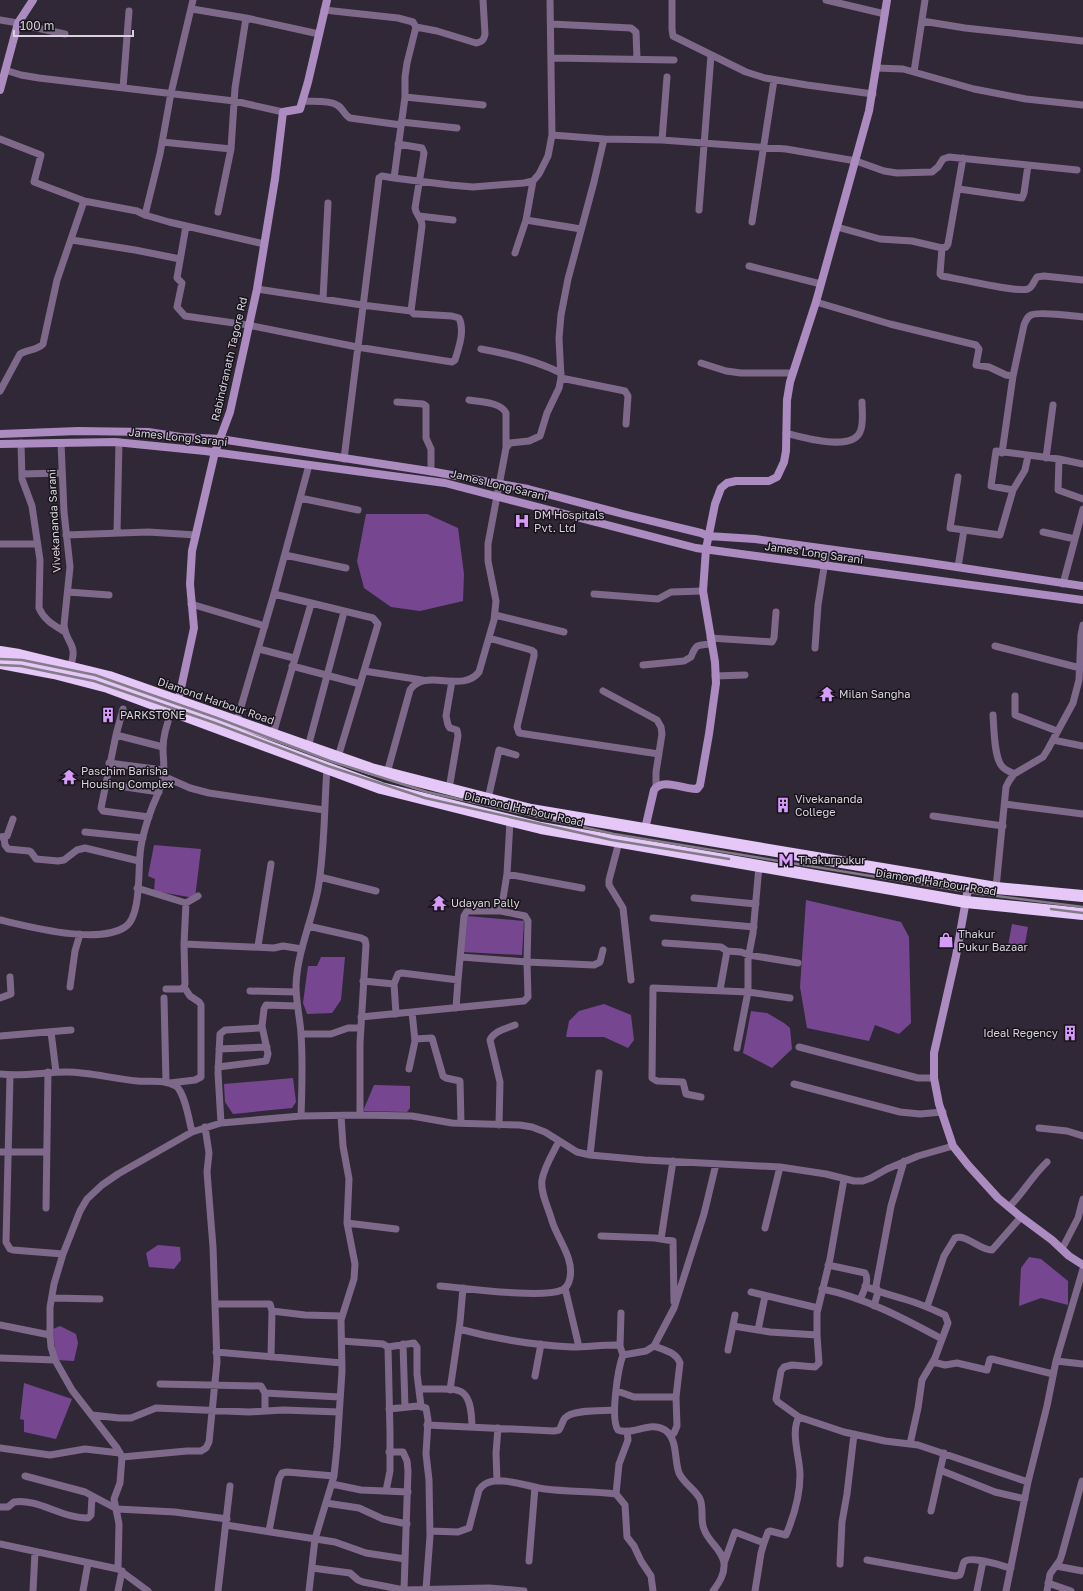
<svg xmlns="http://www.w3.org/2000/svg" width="1083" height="1591" font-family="'Golos Text',sans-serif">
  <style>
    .water { fill: #764790 }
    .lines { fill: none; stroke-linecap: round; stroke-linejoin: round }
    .street { stroke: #7e698a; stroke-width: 7 }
    .secondary { stroke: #ac8bc0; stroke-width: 8 }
    .highway { stroke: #e5c7f8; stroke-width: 12 }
    .rail { stroke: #837b88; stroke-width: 2.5 }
    .labels { text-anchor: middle; stroke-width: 3; stroke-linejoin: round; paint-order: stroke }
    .street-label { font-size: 11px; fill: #d8d2dc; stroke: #17131a }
    .poi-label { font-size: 11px; fill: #d8d2dc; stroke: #17131a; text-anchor: start }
  </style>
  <rect width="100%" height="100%" fill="#312837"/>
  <path class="water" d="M 366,514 L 427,514 L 458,528 L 464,574 L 463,601 L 420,611 L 391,607 L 364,588 L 357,561 Z
    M 154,845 L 201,849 L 195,898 L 154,891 L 155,879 L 148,876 Z
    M 806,900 L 901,922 L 909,937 L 911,1023 L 899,1034 L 875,1025 L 869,1041 L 807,1028 L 800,987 Z
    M 467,916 L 524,921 L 522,955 L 463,952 Z
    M 1012,924 L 1028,927 L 1024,949 L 1008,946 Z
    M 321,957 L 345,957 L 341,1000 L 332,1013 L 307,1014 L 303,1003 L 308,966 L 317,966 Z
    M 604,1004 L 631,1015 L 634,1040 L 628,1048 L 604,1037 L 566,1037 L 569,1021 L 579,1011 Z
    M 751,1011 L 767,1013 L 784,1023 L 790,1028 L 792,1049 L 772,1068 L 743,1053 Z
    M 293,1078 L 296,1102 L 292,1108 L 233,1114 L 225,1102 L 224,1084 Z
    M 374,1085 L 410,1086 L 410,1108 L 407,1112 L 363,1111 Z
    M 158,1245 L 180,1247 L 181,1260 L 174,1269 L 149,1267 L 146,1253 Z
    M 1029,1257 L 1041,1259 L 1068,1281 L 1068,1305 L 1041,1298 L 1019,1306 L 1021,1268 Z
    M 60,1326 L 76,1334 L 78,1343 L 74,1361 L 56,1360 L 53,1329 Z
    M 24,1383 L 72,1399 L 56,1439 L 24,1432 L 24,1420 L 20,1419 Z"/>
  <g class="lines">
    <path class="street" d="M 672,0 L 672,29 L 673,36 L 746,72 L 765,78 L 807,85 L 873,94
      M 826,0 L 885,14
      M 192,9 L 246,18 L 319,34
      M 324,10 L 398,18 L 413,22 L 416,27 L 407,63 L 405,77 L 405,97 L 394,178 L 382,176 L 379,178 L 344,459
      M 0,20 L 18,23
      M 922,21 L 965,28 L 1083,41
      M 18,24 L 65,34
      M 551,24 L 631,28 L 636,32 L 637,59
      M 416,27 L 437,31 L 476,43 C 482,42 484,40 485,34 L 483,0
      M 552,58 L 674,60
      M 876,68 L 903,69 L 974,89 L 1026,99 L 1083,105
      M 5,70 L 21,75 L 39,78 L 234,101 L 283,112
      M 914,72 L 925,0
      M 123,88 L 129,11
      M 405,97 L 483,105
      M 302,101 C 313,102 328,100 337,105 C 343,108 344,115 350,118 L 401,125
      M 401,122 L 457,128
      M 0,139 L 41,155 L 34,182 L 87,202
      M 604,139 L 662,140 L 786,149 L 856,161 L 884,171 L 897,173 L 932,172 L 938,167 L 943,159 L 949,157 L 1077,170
      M 662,140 L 667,77
      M 162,142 L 231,149
      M 394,178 L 450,185 L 473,187 L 524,183 L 533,181 L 539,174 L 548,156 L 552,135
      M 959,189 L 1022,198 L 1024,193 L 1028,165
      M 699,210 L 711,55
      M 218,212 L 231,149 L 235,88 L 246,18
      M 145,215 L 169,222 L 264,244
      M 419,216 L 453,220
      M 526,220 L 581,229
      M 752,222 L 774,80
      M 186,226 L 177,278 L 182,283 L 177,307 L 185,316 L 248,325 L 357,347 L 452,362 L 455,360 C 459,347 465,330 459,318 L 452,316 L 418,314 L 414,314 L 411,311 L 422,226 C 422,217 416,216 415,208 L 424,153 L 422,148 L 398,144
      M 837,227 L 880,239 L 912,241 L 942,248 L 946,247 L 948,244 L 963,158
      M 72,240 L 135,250 L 180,259
      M 942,248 L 940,274 L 942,276 C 955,278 1019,293 1028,289 C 1032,288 1034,281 1037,277 L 1044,276 L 1083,280
      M 515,253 L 526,220 L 533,181
      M 749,266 L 821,284
      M 257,289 L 362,305 L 411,311
      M 323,299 L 328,203
      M 816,302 L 890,324 L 976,345 L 979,349 L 976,365 L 989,367 L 1006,375 L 1013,376 L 1024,325 C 1026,320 1027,317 1031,315 C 1039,311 1072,316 1083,317
      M 481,349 C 509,354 535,360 561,373
      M 701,363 L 726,371 L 741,373 L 792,373
      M 561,378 L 625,391 L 628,396 L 626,424
      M 0,391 L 20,354 C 28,349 36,351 43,344 L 57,280 L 84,201 L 137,211 L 145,215 L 160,154 L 171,93 L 193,0
      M 469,400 C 480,402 501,402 506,413 L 506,448
      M 397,402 L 423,404 L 426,406 L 426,438 L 431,449 L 431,472
      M 786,433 C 801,437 851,452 860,432 C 864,424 862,411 862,402
      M 21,443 L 22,479 L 32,506 L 40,560 L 39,608 C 44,620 54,625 65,632
      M 61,443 L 64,512 L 70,567 L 64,625 C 66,645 79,643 70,667
      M 1002,453 L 1013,376
      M 1046,458 L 1053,405
      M 1059,459 L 1083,464
      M 22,474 L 62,473
      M 958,477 L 950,528 L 1000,535 L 1013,490 L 991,486 L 996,451 L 1059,459 L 1058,490 L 1083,499
      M 1013,490 L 1025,470 L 1028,456
      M 300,498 L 358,510
      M 1043,532 L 1075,539
      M 117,533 L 119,442
      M 66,535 L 148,532 L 196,535
      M 0,544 L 37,544
      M 285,555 L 346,568
      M 958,567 L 964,530
      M 1063,584 L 1083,509
      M 68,592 L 109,595
      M 274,594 L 373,618 L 378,624 L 364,671 L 422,680
      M 594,594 L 658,599 L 671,592 L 703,591
      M 191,604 L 265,626
      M 495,615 L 564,632
      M 489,638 L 531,650 L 534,652 L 534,656 L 517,727 L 519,733 L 659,754
      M 710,638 L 772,642 L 774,638 L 776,612
      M 995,646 L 1080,668
      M 815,648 L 818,605 L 827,549
      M 259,649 L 294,658
      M 643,665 L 684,661 L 691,657 C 696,644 697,645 711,644
      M 292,666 L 360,684
      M 715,676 L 745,675
      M 603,691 L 657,720 L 661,727 L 662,734 L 656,772 L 656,787
      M 1015,696 L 1015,715 L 1057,731
      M 123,709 L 116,735 L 101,808 L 103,811 L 149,817
      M 993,715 C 994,728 994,755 1001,765 C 1004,770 1009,771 1014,774
      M 236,724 L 274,594 L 309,465
      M 273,734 L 311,604
      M 116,735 L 163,747
      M 1053,740 L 1083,746
      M 308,747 L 344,612
      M 338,757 L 364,671
      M 109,763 L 163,770
      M 387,773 L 410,690 C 425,667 462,694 479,672 L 494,620 L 496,601 L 488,561 L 488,544 L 506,448 L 510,443 L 529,441 L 540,436 L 547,413 L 559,388 L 561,378 L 559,338 L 561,315 L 568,279 L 594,182 L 604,139 L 552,135 L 550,0
      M 163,776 L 190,788 L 209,793 L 324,810
      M 105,784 L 159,792
      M 449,789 L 458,736 L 457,730 L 450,728 L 448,725 L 446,716 L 452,681
      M 488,799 L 499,750 L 516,755
      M 1005,804 L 1083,814
      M 933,816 L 1003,826
      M 85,832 L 143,838
      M 0,837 L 7,836 L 13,819
      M 4,837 L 5,845 L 8,849 L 29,851 L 31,852 L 36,859 L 58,861 L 64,860 L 77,850 L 85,848 L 139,861
      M 619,842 L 609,880 L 609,885 L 623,908 L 631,980
      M 507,874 L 582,888
      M 320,877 L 376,891
      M 137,888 L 186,903 L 198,896
      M 996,888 L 1006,787 L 1009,781 L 1014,774 L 1043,757 L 1048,749 L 1073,703 L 1079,680 L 1081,635 L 1083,625
      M 694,898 L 756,904
      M 653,918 L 754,927
      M 0,920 C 31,927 98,945 125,927 C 141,917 138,873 140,855 C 141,838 147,821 153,805 C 157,796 162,786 163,776 C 165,767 163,758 163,749 C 163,735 167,723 172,711
      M 665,943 L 721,947 L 727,951 L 741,952 L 749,955 L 798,963
      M 184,944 L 274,948 L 283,946 L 302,949
      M 258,946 L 271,864
      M 461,957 L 527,962 L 528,921 L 525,916 L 501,911
      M 363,981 L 394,984 L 398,974 L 402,973 L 458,980 L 464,916 L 467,911 L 501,911 L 507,874 L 510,821
      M 394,984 L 396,1014
      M 70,987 L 75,951 L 80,934
      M 166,989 L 181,989 L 184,987 L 185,984 L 184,944 L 186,903
      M 720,990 L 727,951
      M 250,991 L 296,992
      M 0,998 L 11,994 L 10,977
      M 164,998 L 166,1082
      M 456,1008 L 458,980
      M 361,1017 L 524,1001 L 528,997 L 527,962 L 594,965 L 600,962 L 603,950
      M 51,1032 L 56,1072
      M 301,1034 L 331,1034 L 348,1028 L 360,1028
      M 0,1036 L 71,1030
      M 415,1039 L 432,1038 L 443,1076 L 446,1078 L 460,1081 L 461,1123
      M 799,1047 L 918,1078 L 934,1078
      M 737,1048 L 748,992 L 748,959 L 753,933 L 759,866
      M 219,1049 L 267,1047
      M 218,1067 L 266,1061 L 268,1054 L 262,1026
      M 409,1069 L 415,1041 L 412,1012
      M 0,1074 C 22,1077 45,1072 67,1072 C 90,1072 113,1079 137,1081 C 149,1082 165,1079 176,1086 C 185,1093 189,1120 192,1132 L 118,1174 L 102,1185 L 87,1199 L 80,1211 L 63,1254 L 54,1284 L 50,1307 L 50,1335 L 51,1347 L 55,1360 L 72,1390 L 117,1448 L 122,1457 L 120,1483 L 114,1499 L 119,1524 L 118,1569 L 148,1591
      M 10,1076 L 6,1242 L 10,1249 L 13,1250 L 63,1254
      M 170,1083 L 195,1080 L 201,1077 L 201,1005 L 199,1002 L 190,996 L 184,987
      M 794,1084 L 900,1112 L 920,1114 L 943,1112
      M 701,1097 L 686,1094 L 683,1082 L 657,1081 L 652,1078 L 653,988 L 748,992 L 790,998
      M 360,1115 L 412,1116 L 452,1123 L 520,1125 L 532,1127 L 545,1132 L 577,1152 L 590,1155 L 645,1160 L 780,1167 L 826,1174 L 854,1181 L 863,1181 L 871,1178 L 887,1169 L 918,1156 L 953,1146
      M 301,1116 L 360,1115 L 360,1043 L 366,945 L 365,940 L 361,938 L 308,926
      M 221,1123 L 218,1073 L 220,1034 L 225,1030 L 259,1028 L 262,1026 L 264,1009 L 266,1005 L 297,1006
      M 499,1125 L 500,1082 L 490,1040 C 494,1031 507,1028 515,1025
      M 1039,1128 L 1067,1131 L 1083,1136
      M 192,1132 L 221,1123 L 301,1116 C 302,1089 303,1061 301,1034 C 300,1018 296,1002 296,986 C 297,952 312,921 318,889 C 325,849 324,808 327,768
      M 0,1152 L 46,1152
      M 590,1155 L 599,1073
      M 844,1179 L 830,1259 L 817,1313 L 817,1335 L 819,1363 L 815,1367 L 792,1365 L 784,1367 L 781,1371 L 776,1399 L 778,1402 L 799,1417 L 844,1432 L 885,1441 L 918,1445 L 1028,1482
      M 1009,1207 C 1023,1193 1033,1175 1047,1162
      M 46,1208 L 48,1072
      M 347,1223 L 396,1229
      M 765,1228 L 780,1167
      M 601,1236 L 655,1238 L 673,1241 L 674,1302
      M 661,1239 L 673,1161
      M 1062,1249 L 1078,1218 L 1083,1199
      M 828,1265 L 865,1273 C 870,1281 863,1292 860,1300
      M 440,1286 C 466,1288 541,1299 562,1290 C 567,1288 569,1283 570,1278 C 574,1258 558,1240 552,1221 C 549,1209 540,1193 542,1180 C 544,1167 553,1153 559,1141
      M 865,1286 C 878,1292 891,1295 904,1299 C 918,1303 932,1309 945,1315 L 948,1323 L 935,1358 L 922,1380 L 918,1408 L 910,1444
      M 565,1288 L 579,1347
      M 822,1289 C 864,1297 905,1319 942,1339
      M 751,1292 L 818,1308
      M 52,1298 L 100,1299
      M 215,1304 L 270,1304 L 272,1311 L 271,1357
      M 874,1306 L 878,1292 L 876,1286 L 891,1206 L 904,1161
      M 927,1307 L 944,1256 L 955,1238 C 967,1234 979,1250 992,1250 L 1021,1217
      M 272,1311 L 305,1315 L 342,1316
      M 0,1325 L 50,1335
      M 733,1326 L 770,1332 L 817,1335
      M 459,1329 C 496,1339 534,1345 572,1347 C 587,1347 601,1345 616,1345 L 620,1346 L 623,1355
      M 758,1330 L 765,1296
      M 342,1341 L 383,1344 L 388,1347 L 390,1432 L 390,1471 L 386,1491
      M 403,1344 L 405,1407
      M 620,1346 L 621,1313
      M 654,1346 C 664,1350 676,1352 680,1363 L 676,1397 L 677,1426 L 674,1433 L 671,1436
      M 388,1347 L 414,1343 L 417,1347 L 417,1374 L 421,1406
      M 728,1350 L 735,1315
      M 216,1352 L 342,1363
      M 0,1358 L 55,1360
      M 1056,1361 L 1083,1364
      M 933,1362 L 945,1365 L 957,1363 L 987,1370 L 990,1359 L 992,1359 L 1053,1374
      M 535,1376 L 541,1344
      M 160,1384 L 261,1386 L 265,1393 L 265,1411
      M 419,1389 C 458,1390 471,1381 472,1427
      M 450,1390 L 460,1322 L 463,1288
      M 617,1391 L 634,1397 L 676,1397
      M 265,1393 L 340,1397
      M 389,1409 L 418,1406 L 426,1408 L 428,1420 L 426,1454 L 429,1480 L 430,1536 L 426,1589
      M 92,1415 L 119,1418 L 131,1418 L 156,1408 L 249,1412 L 283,1410 L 339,1412
      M 427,1425 L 554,1431 L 559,1430 C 562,1426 562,1421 565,1418 C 573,1409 602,1411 614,1410
      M 627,1431 L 628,1440 L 619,1464 L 616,1494 L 625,1505 L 627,1537 L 634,1546 L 641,1561 L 651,1576 L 653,1591
      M 0,1448 L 50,1455 L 85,1449 L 120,1453
      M 389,1452 L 403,1452 L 407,1461 L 408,1471 L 404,1590 L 489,1588 L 524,1591
      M 122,1457 L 187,1451 L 201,1451 L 206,1448 L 209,1442 L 217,1362 L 213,1247 L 207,1172 L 209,1153 L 205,1127
      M 940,1470 L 995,1492 L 1025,1499
      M 25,1476 L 85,1492 L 117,1509 L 175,1512 L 227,1519
      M 497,1481 L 496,1453 L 498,1428
      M 332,1484 L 361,1490 L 408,1492
      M 326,1503 L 359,1508 L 383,1519 L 407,1524
      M 0,1507 L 8,1507 L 14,1502 C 37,1498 64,1519 88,1518 L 91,1515 L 92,1496
      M 931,1511 L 944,1453
      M 226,1525 L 335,1542 L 366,1553 L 405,1559
      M 269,1531 L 279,1479 L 282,1473 L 287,1472 L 334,1476
      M 430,1531 L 458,1532 L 469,1528 L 479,1490 C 483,1484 487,1482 494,1481 C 511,1479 529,1487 545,1489 C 569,1492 592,1491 616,1494
      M 764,1543 L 768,1532 L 770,1531 L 786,1535 C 794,1516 800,1495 800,1475 C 800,1458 790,1432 799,1417
      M 0,1544 L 118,1569
      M 867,1560 L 955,1576 L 960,1575 C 962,1571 962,1566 964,1562 C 970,1555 1002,1566 1011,1568
      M 529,1561 L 535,1487
      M 724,1563 L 735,1532 L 764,1543 L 761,1553 L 755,1591
      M 840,1564 L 842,1522 L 847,1494 L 854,1434
      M 1056,1566 L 1083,1571
      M 312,1568 L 350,1573 L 358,1580 L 363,1582 L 404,1590 L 404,1591
      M 1048,1583 L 1071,1591
      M 33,1591 L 35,1552
      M 83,1591 L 88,1563
      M 118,1591 L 122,1571
      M 218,1591 L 230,1486
      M 309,1591 L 315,1539 L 334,1476 L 337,1447 L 342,1371 L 341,1320 L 354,1279 L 355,1264 L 347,1223 L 349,1179 L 343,1146 L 341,1116
      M 713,1591 C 719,1583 725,1574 724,1563 C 722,1549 708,1542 704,1529 C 700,1520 704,1508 700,1499 C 695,1489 684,1484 679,1473 C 674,1460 678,1439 665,1430 C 650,1420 633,1436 618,1430 C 610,1419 618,1368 623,1355 L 646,1351 L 654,1346 L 674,1308 L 704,1214 L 716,1164
      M 977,1591 L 983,1561
      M 1006,1591 L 1028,1482 L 1047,1406 L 1056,1361 L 1083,1269
      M 1047,1591 L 1050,1574 L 1060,1560 L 1062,1554 L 1082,1481"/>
    <path class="secondary" d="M 0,90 L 18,23 L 33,0
      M 0,434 L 78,431 L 148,432 L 181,437 L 220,439 L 435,472 L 528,489 L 623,514 L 701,533 L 708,536 L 755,539 L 923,562 L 1083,586
      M 0,444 L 115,442 L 205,451 L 445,483 L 696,548 L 1083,600
      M 178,702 L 194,628 L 190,584 L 192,551 L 215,452 L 230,412 L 257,289 L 275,179 L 283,112 L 300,109 L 308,82 L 327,0
      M 645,829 L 654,790 C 663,777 684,790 697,789 L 700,785 L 709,734 L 716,683 L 715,662 L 703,591 L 706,549 L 715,504 L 721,488 L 727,483 L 736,481 L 769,481 L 777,477 L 784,462 L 786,451 L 787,400 L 790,382 L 816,302 L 869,111 L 887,0
      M 969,883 L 956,956 L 934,1053 L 934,1078 L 939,1104 L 953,1146 L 968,1165 L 998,1198 L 1021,1217 L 1052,1240 L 1069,1256 L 1083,1265"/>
    <path class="highway" d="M 0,652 L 19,655 L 109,677 L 371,769 L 531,810 L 996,888 L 1083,896
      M 0,663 L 54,673 L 108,687 L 381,788 L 541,828 L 966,902 L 1083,914"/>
    <path class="rail" d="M 0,659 L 22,660 L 95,675 L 217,718 L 330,761 L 427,792 L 614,834 L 981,894 L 1083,907
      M 0,665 L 21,666 L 94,681 L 215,723 L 328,766 L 425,798 L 612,840 L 729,859
      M 1051,909 L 1083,913"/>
  </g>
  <defs>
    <g id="hospital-bare" transform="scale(1.2)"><path d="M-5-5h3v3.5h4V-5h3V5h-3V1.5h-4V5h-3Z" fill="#d79bf9" stroke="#17131a" stroke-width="2.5" paint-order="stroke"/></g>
    <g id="temple-bare" transform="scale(1.2)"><path d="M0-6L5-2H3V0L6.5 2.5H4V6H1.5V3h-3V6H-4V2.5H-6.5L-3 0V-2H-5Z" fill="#d79bf9" stroke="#17131a" stroke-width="2.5" paint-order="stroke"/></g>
    <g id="building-bare" transform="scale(1.2)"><path d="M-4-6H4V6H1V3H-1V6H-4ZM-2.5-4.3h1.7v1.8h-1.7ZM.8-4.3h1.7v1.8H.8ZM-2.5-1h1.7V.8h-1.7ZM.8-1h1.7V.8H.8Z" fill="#d79bf9" stroke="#17131a" stroke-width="2.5" paint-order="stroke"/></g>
    <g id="metro-bare" transform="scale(1.2)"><path d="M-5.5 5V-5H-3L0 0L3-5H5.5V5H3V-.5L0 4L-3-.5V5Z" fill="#d79bf9" stroke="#17131a" stroke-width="2.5" paint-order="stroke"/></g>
    <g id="shop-bare" transform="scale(1.2)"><path d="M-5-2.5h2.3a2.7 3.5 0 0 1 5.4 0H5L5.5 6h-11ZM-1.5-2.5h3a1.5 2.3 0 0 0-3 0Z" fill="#d79bf9" stroke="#17131a" stroke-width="2.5" paint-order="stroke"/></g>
  </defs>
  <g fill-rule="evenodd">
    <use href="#hospital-bare" x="522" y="521"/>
    <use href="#temple-bare" x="827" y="694"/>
    <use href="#building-bare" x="108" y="715"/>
    <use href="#temple-bare" x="69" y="777"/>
    <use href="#building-bare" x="783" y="805"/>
    <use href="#metro-bare" x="786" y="860"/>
    <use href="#temple-bare" x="439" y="903"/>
    <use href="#shop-bare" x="946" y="940"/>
    <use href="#building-bare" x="1070" y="1033"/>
  </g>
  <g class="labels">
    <g class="street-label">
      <text transform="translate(229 359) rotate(-77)" y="4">Rabindranath Tagore Rd</text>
      <text transform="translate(178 437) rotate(6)" y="4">James Long Sarani</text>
      <text transform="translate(499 485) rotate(14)" y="4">James Long Sarani</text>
      <text transform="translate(54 521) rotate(-93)" y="4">Vivekananda Sarani</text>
      <text transform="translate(814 553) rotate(8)" y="4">James Long Sarani</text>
      <text transform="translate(216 701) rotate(19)" y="4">Diamond Harbour Road</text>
      <text transform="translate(524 809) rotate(13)" y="4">Diamond Harbour Road</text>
      <text transform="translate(936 882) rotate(9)" y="4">Diamond Harbour Road</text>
    </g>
    <g class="poi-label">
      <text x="534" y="519">DM Hospitals<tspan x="534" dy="13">Pvt. Ltd</tspan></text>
      <text x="839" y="698">Milan Sangha</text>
      <text x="120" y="719">PARKSTONE</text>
      <text x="81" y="775">Paschim Barisha<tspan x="81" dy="13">Housing Complex</tspan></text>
      <text x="795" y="803">Vivekananda<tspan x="795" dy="13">College</tspan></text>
      <text x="798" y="864">Thakurpukur</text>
      <text x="451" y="907">Udayan Pally</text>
      <text x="958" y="938">Thakur<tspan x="958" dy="13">Pukur Bazaar</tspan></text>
      <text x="1058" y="1037" text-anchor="end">Ideal Regency</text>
    </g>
  </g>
  <path d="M14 30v6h119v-6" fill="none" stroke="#d8d2dc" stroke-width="2"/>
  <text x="20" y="30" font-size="12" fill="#d8d2dc" stroke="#17131a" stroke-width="3" paint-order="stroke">100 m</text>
</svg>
